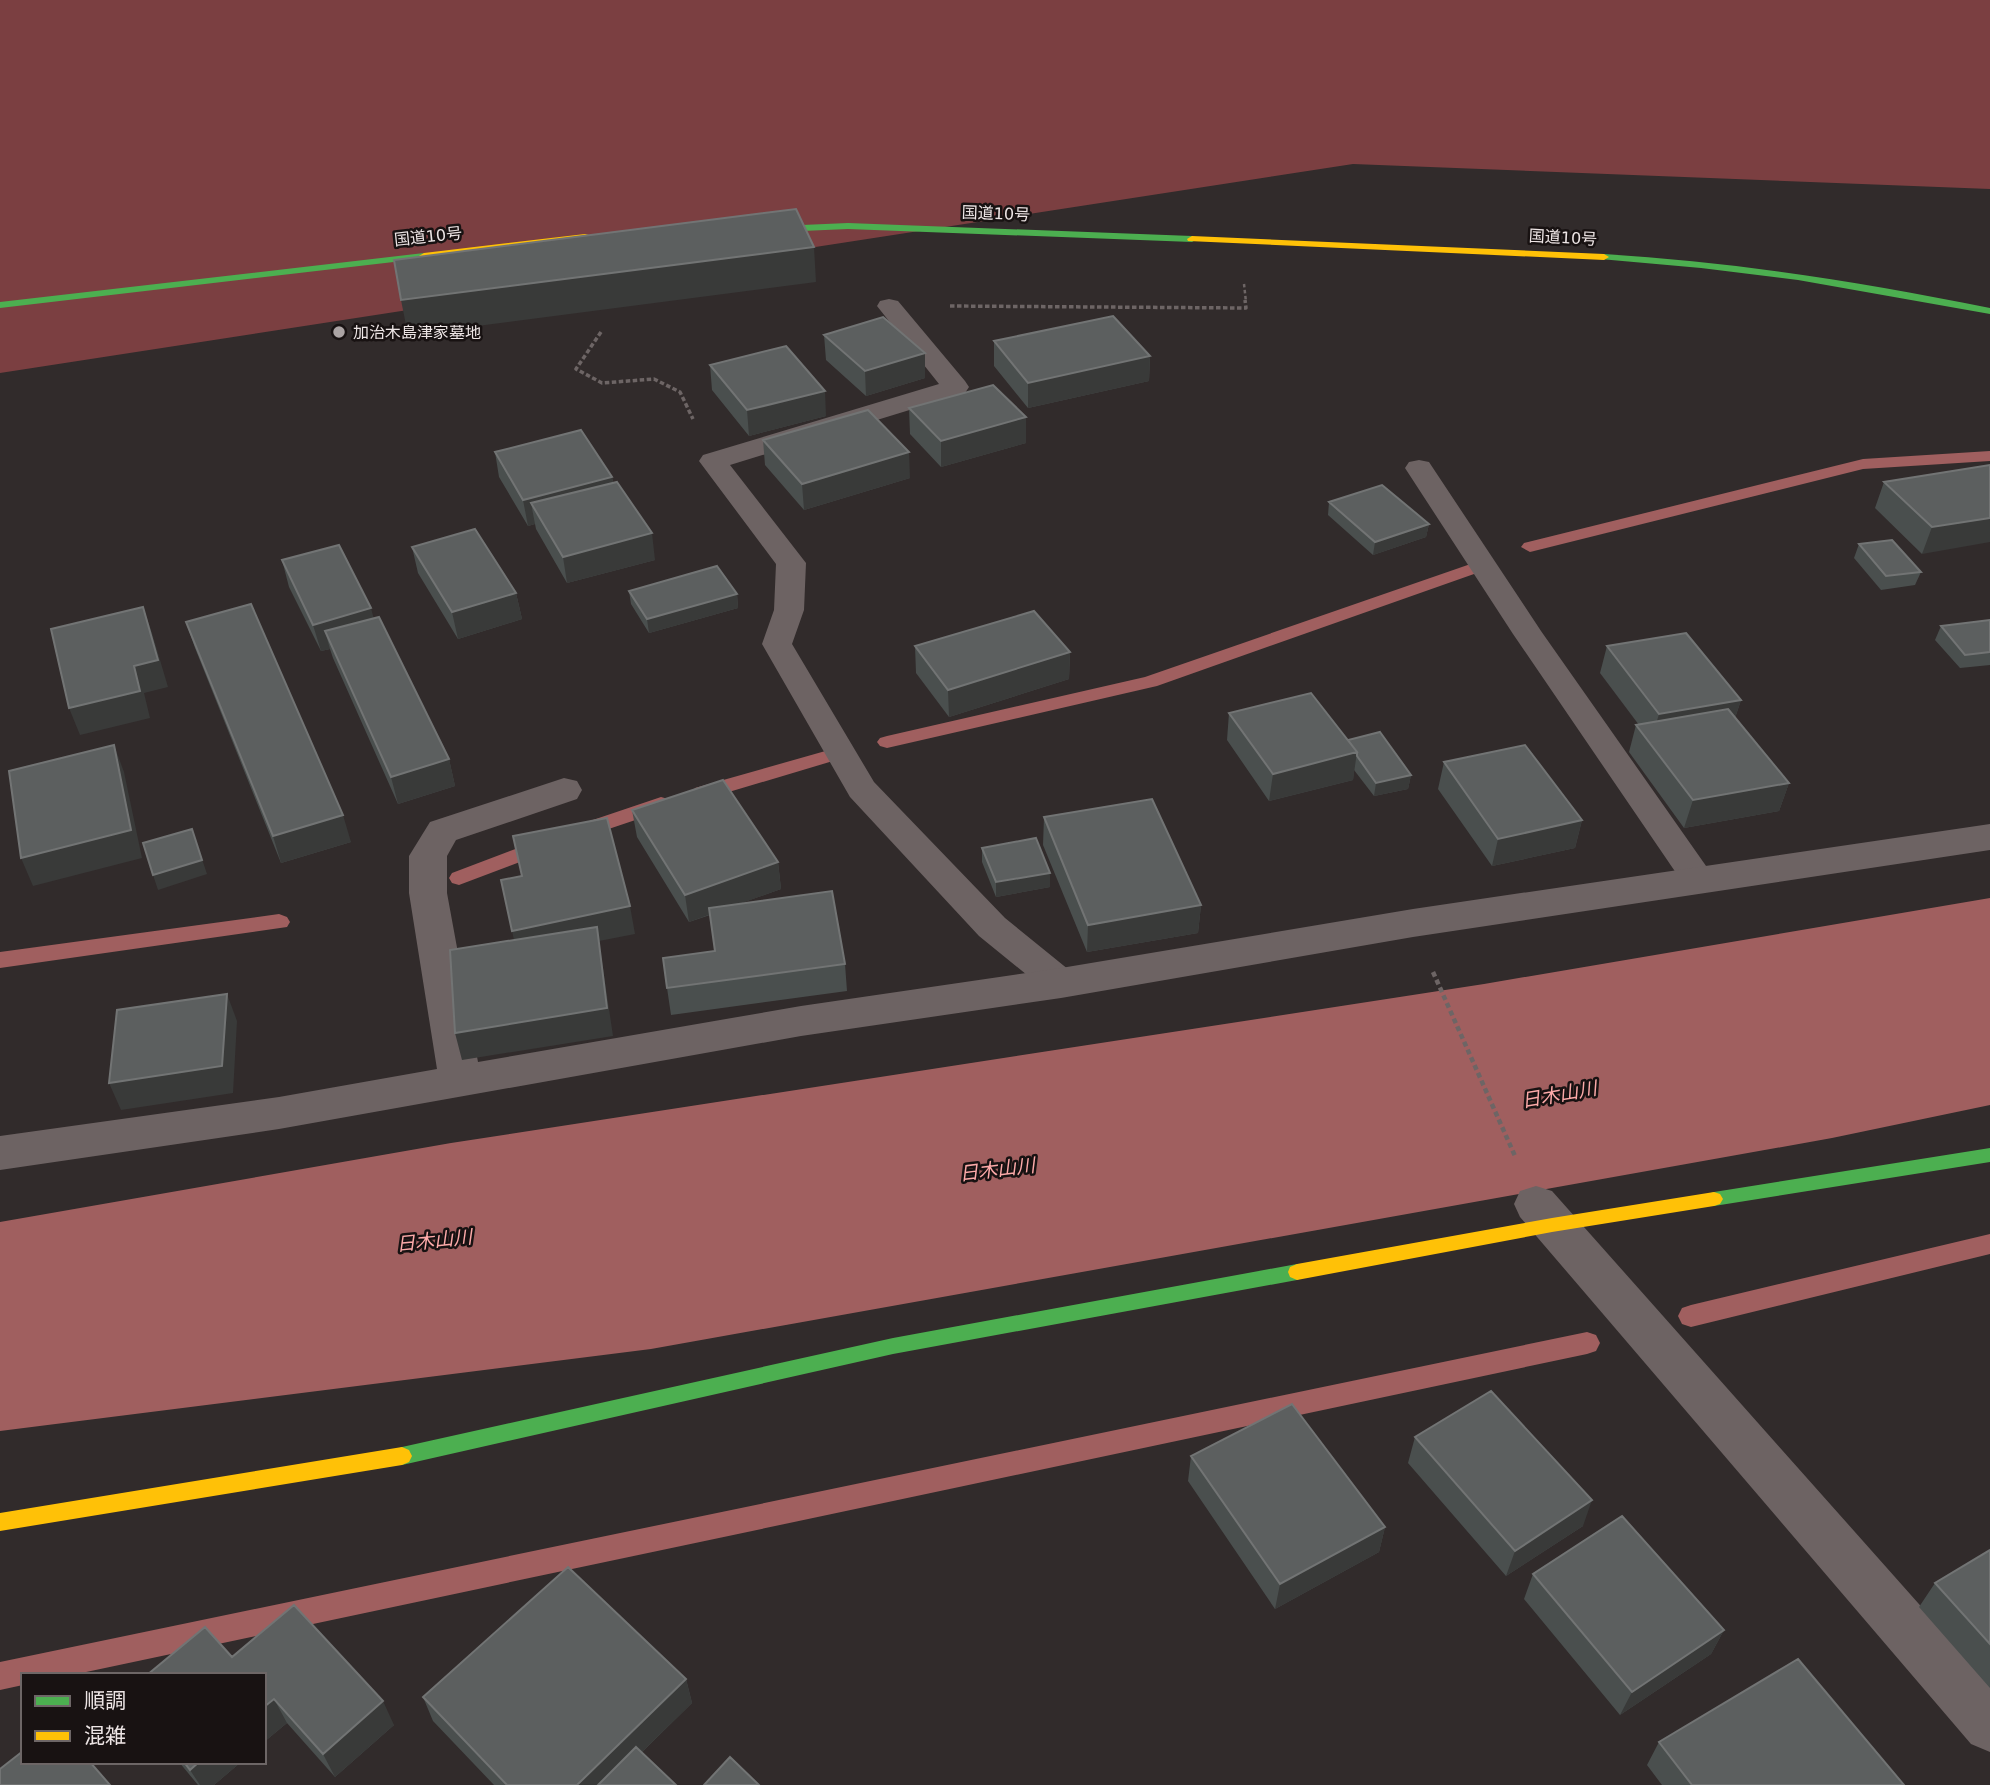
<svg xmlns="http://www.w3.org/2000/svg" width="1990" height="1785" font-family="'DejaVu Sans','Noto Sans JP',sans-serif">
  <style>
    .forest { fill: #7b3f41 }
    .water { fill: #a05f5f }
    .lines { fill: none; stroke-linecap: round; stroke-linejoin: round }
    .stream { fill: #a05f5f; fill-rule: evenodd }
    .path-far2 { stroke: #6d6565; stroke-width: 2.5; stroke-dasharray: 3.5 2.5; stroke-linecap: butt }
    .path-far1 { stroke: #6d6565; stroke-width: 3.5; stroke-dasharray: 4.5 2.5; stroke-linecap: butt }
    .path { stroke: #6d6565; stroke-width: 4.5; stroke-dasharray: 5 3.5; stroke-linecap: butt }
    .lane { fill: #6d6363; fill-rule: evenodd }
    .street { fill: #6d6363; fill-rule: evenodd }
    .fast { fill: #4caf50; fill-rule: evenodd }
    .slow { fill: #ffc107; fill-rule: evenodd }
    .wall { fill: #4a4f4e }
    .shaded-wall { fill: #393a39 }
    .building { fill: #5c5f5f; stroke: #727474; stroke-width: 2 }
    .poi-dot { fill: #aba4a4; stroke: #181212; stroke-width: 2.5 }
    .labels { text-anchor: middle; stroke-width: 5; stroke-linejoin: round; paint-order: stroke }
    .far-street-label { font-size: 16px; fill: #ede5e5; stroke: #181212 }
    .far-poi-label { font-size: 16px; fill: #ede5e5; stroke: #181212; text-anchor: start }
    .water-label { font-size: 19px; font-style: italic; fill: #fdaaa9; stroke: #181212 }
  </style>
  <rect width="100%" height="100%" fill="#312b2b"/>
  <path class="forest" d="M 0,0 L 1990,0 L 1990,189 L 1353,164 L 0,373 Z"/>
  <path class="water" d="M 1990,898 L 1990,1105 L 1832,1138 L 651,1349 L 0,1431 L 0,1222 L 451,1143 L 1484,984 Z"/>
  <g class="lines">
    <path class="stream" d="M 1990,451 L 1990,461 L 1863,469 L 1530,552 L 1521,547 L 1524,543 L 1863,459 Z
      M 1485,559 L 1494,564 L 1491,568 L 1157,686 L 887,748 L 880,746 L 877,742 L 880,738 L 887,736 L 1145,677 Z
      M 836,748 L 843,750 L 846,754 L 843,758 L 702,800 L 695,798 L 692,793 L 695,788 Z
      M 661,797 L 668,799 L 671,804 L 668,809 L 582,838 L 575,836 L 572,831 L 575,826 Z
      M 542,839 L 549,841 L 552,846 L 549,851 L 459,885 L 452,883 L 449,878 L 452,873 Z
      M 279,914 L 287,917 L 290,922 L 287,927 L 0,968 L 0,952 Z
      M 1990,1234 L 1990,1254 L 1691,1327 L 1682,1324 L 1678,1316 L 1682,1308 L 1691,1305 Z
      M 1587,1332 L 1596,1335 L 1600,1343 L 1596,1351 L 1587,1354 L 72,1675 L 23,1675 L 23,1685 L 0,1690 L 0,1662 Z"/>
    <path class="path-far2" d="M 1244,284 L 1246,302"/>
    <path class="path-far1" d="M 950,306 L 1246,308 L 1245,300
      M 601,332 L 576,369 L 602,383 L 654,379 L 680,392 L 693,419"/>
    <path class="path" d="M 1433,972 L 1515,1156"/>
    <path class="lane" d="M 889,299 L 898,301 L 965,381 L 969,387 L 965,393 L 730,465 L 806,563 L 804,610 L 792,644 L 874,782 L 1005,918 L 1074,974 L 1079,983 L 1074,992 L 1061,996 L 1048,992 L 979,936 L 850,797 L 762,644 L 774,610 L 776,564 L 699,461 L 703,455 L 939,384 L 877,306 L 880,301 Z
      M 1419,460 L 1429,462 L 1541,631 L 1711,873 L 1716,881 L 1711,889 L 1699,893 L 1687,889 L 1513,634 L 1405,468 L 1409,462 Z"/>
    <path class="street" d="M 564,778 L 577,781 L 582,790 L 577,799 L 456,840 L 447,856 L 447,893 L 478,1062 L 801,1006 L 1061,968 L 1413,909 L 1990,824 L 1990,850 L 1413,937 L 1061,998 L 801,1036 L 279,1129 L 0,1170 L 0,1136 L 279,1097 L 437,1069 L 409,893 L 409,856 L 430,822 Z
      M 1536,1186 L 1552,1191 L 1990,1684 L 1990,1752 L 1971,1744 L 1520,1217 L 1514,1204 L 1520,1191 Z"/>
    <path class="fast" d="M 848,223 L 1192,236 L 1197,239 L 1192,242 L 848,229 L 754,233 L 749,230 L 754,227 Z
      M 424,253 L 429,256 L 428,258 L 0,308 L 0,302 Z
      M 1604,254 C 1734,262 1862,282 1990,308 L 1990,314 L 1798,280 L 1701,268 L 1600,259 L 1599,257 Z
      M 1990,1148 L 1990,1162 L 1714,1206 L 1708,1204 L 1705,1199 L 1708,1194 L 1714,1192 Z
      M 1297,1264 L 1304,1267 L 1306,1272 L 1304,1277 L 1297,1280 L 893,1354 L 402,1465 L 395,1462 L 392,1456 L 395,1450 L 402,1447 L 893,1338 Z"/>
    <path class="slow" d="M 585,234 L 589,235 L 589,239 L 424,259 L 419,256 L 424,253 Z
      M 1192,236 L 1604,254 L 1609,257 L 1604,260 L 1188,241 L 1187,239 Z
      M 1714,1192 L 1720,1194 L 1723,1199 L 1720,1204 L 1714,1206 L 1552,1232 L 1297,1280 L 1290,1277 L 1288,1272 L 1290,1267 L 1297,1264 L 1552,1218 Z
      M 402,1447 L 409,1450 L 412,1456 L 409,1462 L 402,1465 L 0,1531 L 0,1513 Z"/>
  </g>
  <path class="wall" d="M 824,335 L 925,353 L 925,378 L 866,396 L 826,360 Z
    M 994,341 L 1150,356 L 1149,381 L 1028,408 L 994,366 Z
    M 710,365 L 826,416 L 749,436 L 712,390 Z
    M 909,408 L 1026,417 L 1026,443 L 941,467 L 910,434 Z
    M 763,440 L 910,478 L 804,510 L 765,465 Z
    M 495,452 L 612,477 L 613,483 L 655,560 L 567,583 L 536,529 L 535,524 L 528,526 L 499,477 Z
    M 1990,465 L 1922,554 L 1875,508 L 1884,482 Z
    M 1329,502 L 1429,524 L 1426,537 L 1373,555 L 1328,515 Z
    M 1859,544 L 1921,572 L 1915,585 L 1881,590 L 1854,558 Z
    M 412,547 L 516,593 L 522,619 L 458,639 L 418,573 Z
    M 282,560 L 374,618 L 449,759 L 455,786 L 398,804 L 333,658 L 330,649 L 321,651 L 289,587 Z
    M 629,591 L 737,594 L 738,608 L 649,633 L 631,604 Z
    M 1990,620 L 1990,665 L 1960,668 L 1935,640 L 1941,626 Z
    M 186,622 L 351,842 L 281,863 L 195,648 Z
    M 915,646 L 1070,652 L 1069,679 L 949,717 L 916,673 Z
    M 1607,646 L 1741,700 L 1735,718 L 1789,783 L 1779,811 L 1684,828 L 1629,752 L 1636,725 L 1639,725 L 1600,673 Z
    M 1229,713 L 1348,740 L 1411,775 L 1408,789 L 1374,796 L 1354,770 L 1353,780 L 1269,801 L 1227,740 Z
    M 1444,762 L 1582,820 L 1575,848 L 1492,866 L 1438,789 Z
    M 632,810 L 778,862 L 781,889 L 741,903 L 845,964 L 847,991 L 671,1015 L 667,988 L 715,951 L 710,915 L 689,922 L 637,837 Z
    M 1044,817 L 1201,905 L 1198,933 L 1087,952 L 1043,845 Z
    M 982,848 L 1050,887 L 996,897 L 982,862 Z
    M 1415,1437 L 1583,1526 L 1506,1576 L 1408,1463 Z
    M 1191,1456 L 1385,1527 L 1379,1552 L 1275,1609 L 1188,1481 Z
    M 1990,1550 L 1990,1688 L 1919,1607 L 1935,1583 Z
    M 1533,1574 L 1724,1630 L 1711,1654 L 1620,1715 L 1524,1599 Z
    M 232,1657 L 394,1725 L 335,1777 L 287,1723 L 264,1742 L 264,1675 Z
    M 686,1679 L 692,1703 L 642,1752 L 676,1785 L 494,1785 L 433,1721 L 423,1697 Z
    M 1659,1742 L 1904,1785 L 1662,1785 L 1647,1765 Z
    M 179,1762 L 241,1762 L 214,1785 L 198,1785 Z"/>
  <path class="shaded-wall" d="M 814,247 L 816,282 L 408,335 L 401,300 Z
    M 925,353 L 925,378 L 866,396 L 865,371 Z
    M 1150,356 L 1149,381 L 1028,408 L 1028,383 Z
    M 825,391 L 826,416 L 749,436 L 747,410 Z
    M 1026,417 L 1026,443 L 941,467 L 941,441 Z
    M 909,452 L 910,478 L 804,510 L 802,484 Z
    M 612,477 L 616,503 L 531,503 L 535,524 L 528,526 L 523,500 Z
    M 1990,518 L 1990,542 L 1922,554 L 1932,527 Z
    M 1429,524 L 1426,537 L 1373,555 L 1375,542 Z
    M 652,533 L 655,560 L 567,583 L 563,557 Z
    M 516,593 L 522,619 L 458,639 L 452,612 Z
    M 737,594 L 738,608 L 649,633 L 647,619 Z
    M 143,607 L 152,633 L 168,687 L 144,693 L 150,718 L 80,735 L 69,708 L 134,666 Z
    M 371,608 L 378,635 L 325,631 L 330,649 L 321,651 L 313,625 Z
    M 1070,652 L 1069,679 L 949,717 L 948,690 Z
    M 1741,700 L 1732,727 L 1651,741 L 1659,714 Z
    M 114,745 L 124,772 L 142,858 L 33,886 L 21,858 Z
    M 1357,752 L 1353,780 L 1269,801 L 1273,774 Z
    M 449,759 L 455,786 L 398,804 L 391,777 Z
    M 1411,775 L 1408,789 L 1374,796 L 1376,783 Z
    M 1789,783 L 1779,811 L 1684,828 L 1693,800 Z
    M 343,815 L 351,842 L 281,863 L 273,836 Z
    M 1582,820 L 1575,848 L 1492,866 L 1498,839 Z
    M 192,829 L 207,874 L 158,890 L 153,875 Z
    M 778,862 L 781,889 L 689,922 L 685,895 Z
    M 1050,873 L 1050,887 L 996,897 L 996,882 Z
    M 1201,905 L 1198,933 L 1087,952 L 1088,925 Z
    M 630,906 L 635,934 L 599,941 L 613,1036 L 462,1060 L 455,1033 L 518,958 L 512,931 Z
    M 227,994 L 237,1021 L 233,1093 L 121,1110 L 109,1083 Z
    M 1592,1500 L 1583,1526 L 1506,1576 L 1515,1551 Z
    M 1385,1527 L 1379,1552 L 1275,1609 L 1280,1584 Z
    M 1724,1630 L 1711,1654 L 1620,1715 L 1632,1692 Z
    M 686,1679 L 692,1703 L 608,1785 L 577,1785 Z
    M 274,1699 L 287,1723 L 264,1742 L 264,1707 Z
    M 383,1701 L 394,1725 L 335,1777 L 323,1754 Z
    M 199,1762 L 241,1762 L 214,1785 L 200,1785 L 190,1770 Z"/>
  <path class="building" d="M 796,209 L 814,247 L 401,300 L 394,260 Z
    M 1113,316 L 1150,356 L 1028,383 L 994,341 Z
    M 883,317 L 925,353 L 865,371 L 824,335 Z
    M 786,346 L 825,391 L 747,410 L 710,365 Z
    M 993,385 L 1026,417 L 941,441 L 909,408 Z
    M 868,410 L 909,452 L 802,484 L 763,440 Z
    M 581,430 L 612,477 L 523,500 L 495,452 Z
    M 1990,465 L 1990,518 L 1932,527 L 1884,482 Z
    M 617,482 L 652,533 L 563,557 L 531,503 Z
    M 1382,485 L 1429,524 L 1375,542 L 1329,502 Z
    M 475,529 L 516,593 L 452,612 L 412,547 Z
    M 1892,540 L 1921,572 L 1886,576 L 1859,544 Z
    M 339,545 L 371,608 L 313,625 L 282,560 Z
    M 717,566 L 737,594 L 647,619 L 629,591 Z
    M 251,604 L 343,815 L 273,836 L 186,622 Z
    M 143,607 L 158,660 L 134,666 L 140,691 L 69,708 L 51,629 Z
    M 1034,611 L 1070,652 L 948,690 L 915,646 Z
    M 379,617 L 449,759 L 391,777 L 325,631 Z
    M 1990,620 L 1990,652 L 1965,655 L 1941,626 Z
    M 1686,633 L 1741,700 L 1659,714 L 1607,646 Z
    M 1311,693 L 1357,752 L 1273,774 L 1229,713 Z
    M 1728,709 L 1789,783 L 1693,800 L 1636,725 Z
    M 1380,732 L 1411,775 L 1376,783 L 1357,756 L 1357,752 L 1348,740 Z
    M 114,745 L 131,830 L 21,858 L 9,771 Z
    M 1525,745 L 1582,820 L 1498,839 L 1444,762 Z
    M 723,780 L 778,862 L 685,895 L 632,810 Z
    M 1152,799 L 1201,905 L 1088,925 L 1044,817 Z
    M 607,818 L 630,906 L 512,931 L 501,880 L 522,876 L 513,836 Z
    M 192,829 L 202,860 L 153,875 L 143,843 Z
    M 1036,838 L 1050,873 L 996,882 L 982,848 Z
    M 832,891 L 845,964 L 667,988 L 663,958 L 715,951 L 709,908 Z
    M 597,927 L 607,1008 L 455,1033 L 450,950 Z
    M 227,994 L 222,1066 L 109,1083 L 117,1010 Z
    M 1491,1391 L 1592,1500 L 1515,1551 L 1415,1437 Z
    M 1292,1404 L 1385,1527 L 1280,1584 L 1191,1456 Z
    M 1622,1516 L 1724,1630 L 1632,1692 L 1533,1574 Z
    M 1990,1550 L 1990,1644 L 1935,1583 Z
    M 568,1567 L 686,1679 L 577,1785 L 507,1785 L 423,1697 Z
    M 294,1605 L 383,1701 L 323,1754 L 274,1699 L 264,1707 L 264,1675 L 147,1675 L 205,1627 L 232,1657 Z
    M 1798,1659 L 1904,1785 L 1692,1785 L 1659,1742 Z
    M 636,1747 L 676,1785 L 598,1785 Z
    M 23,1751 L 23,1762 L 90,1762 L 110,1785 L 0,1785 L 0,1769 Z
    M 730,1757 L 759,1785 L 704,1785 Z
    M 184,1762 L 199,1762 L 190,1770 Z"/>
  <circle class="poi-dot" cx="339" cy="332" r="7"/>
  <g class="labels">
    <g class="far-street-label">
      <text transform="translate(996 213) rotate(2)" y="6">国道10号</text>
      <text transform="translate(428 236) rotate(-6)" y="6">国道10号</text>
      <text transform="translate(1563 237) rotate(3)" y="6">国道10号</text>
    </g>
    <g class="far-poi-label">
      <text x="353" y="338">加治木島津家墓地</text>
    </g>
    <g class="water-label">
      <text transform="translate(1559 1094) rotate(-10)" y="7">日木山川</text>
      <text transform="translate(997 1169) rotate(-7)" y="7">日木山川</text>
      <text transform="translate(434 1240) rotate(-6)" y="7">日木山川</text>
    </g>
  </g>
  <rect x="21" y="1673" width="245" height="91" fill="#181212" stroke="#6d6666" stroke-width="2"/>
  <rect x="35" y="1696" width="35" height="10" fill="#4caf50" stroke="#6d6666" stroke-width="2"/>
  <text x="84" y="1708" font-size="21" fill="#ede5e5">順調</text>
  <rect x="35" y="1731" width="35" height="10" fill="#ffc107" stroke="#6d6666" stroke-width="2"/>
  <text x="84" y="1743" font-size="21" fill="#ede5e5">混雑</text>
</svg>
